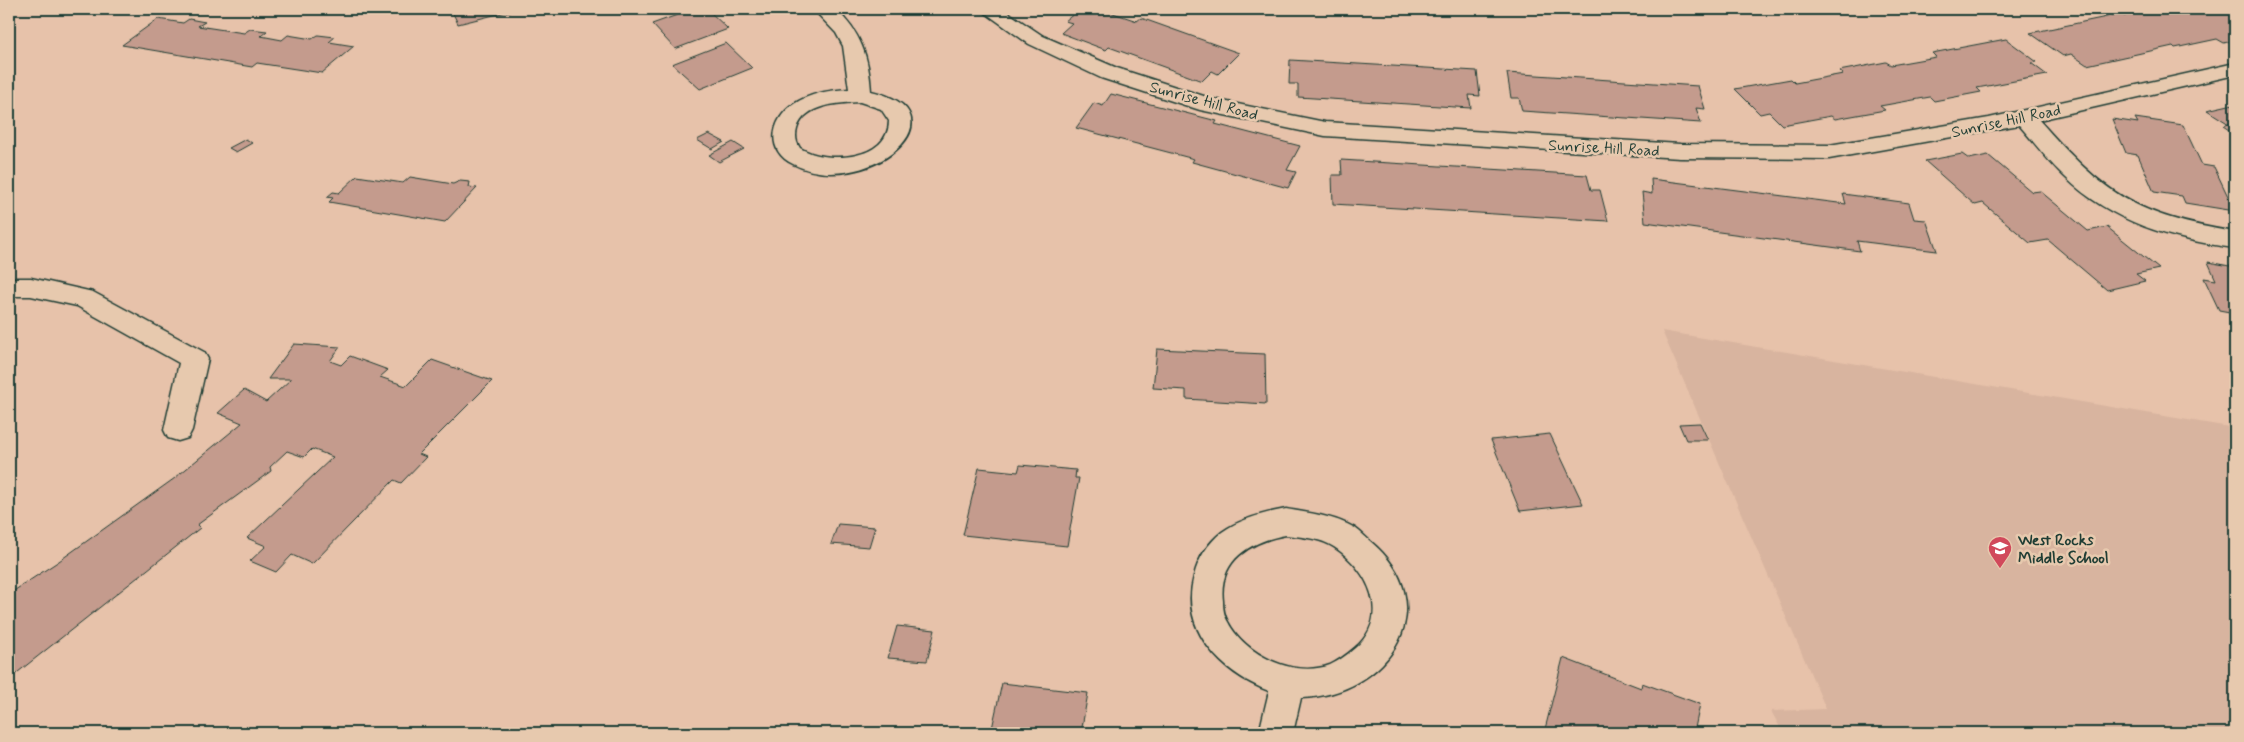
<svg xmlns="http://www.w3.org/2000/svg" width="2244" height="742" font-family="Mynerve,sans-serif">
  <style>
    .built { fill: #d8b49f }
    .building { fill: #c49b8d; stroke: #1f3d34 }
    .lines { fill: none; stroke-linecap: round; stroke-linejoin: round }
    .street-casing { stroke: #1f3d34; stroke-width: 3 }
    .street { fill: #e7c9ae; fill-rule: evenodd }
    .labels { text-anchor: middle; stroke-width: 5; stroke-linejoin: round; paint-order: stroke }
    .street-label { font-size: 16px; fill: #1f3d34; stroke: #e7c9ae }
    .poi-label { font-size: 16px; font-weight: bold; fill: #1f3d34; stroke: #e7c9ae; text-anchor: start }
  </style>
  <rect width="100%" height="100%" fill="#e7c2aa"/>
  <filter id="ink" filterUnits="userSpaceOnUse"><feTurbulence type="fractalNoise" baseFrequency=".02" numOctaves="2"/><feDisplacementMap in="SourceGraphic" scale="10" xChannelSelector="R" yChannelSelector="G"/><feConvolveMatrix kernelMatrix="1 2 1 2 8 2 1 2 1" color-interpolation-filters="sRGB"/></filter>
  <g filter="url(#ink)">
    <path class="built" d="M 1662,331 L 2235,428 L 2235,733 L 1783,733 L 1771,711 L 1826,709 Z"/>
    <path class="building" d="M 442,9 L 518,9 L 458,24 L 452,11 L 444,13 Z
      M 694,9 L 707,9 L 728,29 L 675,49 L 652,24 Z
      M 1080,9 L 1101,9 L 1137,21 L 1141,18 L 1239,53 L 1218,74 L 1212,71 L 1202,81 L 1109,47 L 1106,50 L 1061,33 L 1072,23 L 1065,21 Z
      M 2162,9 L 2172,12 L 2186,9 L 2223,9 L 2235,16 L 2235,40 L 2224,43 L 2217,39 L 2175,48 L 2173,46 L 2087,65 L 2071,54 L 2063,56 L 2030,33 L 2121,14 L 2124,16 Z
      M 158,19 L 183,23 L 189,19 L 205,22 L 198,26 L 244,33 L 250,29 L 267,31 L 261,36 L 282,40 L 288,35 L 312,39 L 318,35 L 335,37 L 329,42 L 354,46 L 322,73 L 257,63 L 252,67 L 122,45 Z
      M 2006,39 L 2037,62 L 2031,63 L 2047,75 L 1977,88 L 1981,92 L 1934,101 L 1930,97 L 1880,106 L 1885,110 L 1835,119 L 1831,116 L 1782,125 L 1769,112 L 1760,114 L 1735,89 L 1791,79 L 1795,83 L 1843,74 L 1839,71 L 1886,62 L 1891,65 L 1936,57 L 1932,53 Z
      M 726,43 L 752,68 L 700,89 L 672,64 Z
      M 1290,60 L 1477,71 L 1480,96 L 1469,95 L 1471,108 L 1298,97 L 1298,84 L 1289,84 Z
      M 1507,73 L 1698,86 L 1705,109 L 1696,108 L 1701,123 L 1522,111 L 1519,98 L 1511,98 Z
      M 1111,94 L 1217,121 L 1215,124 L 1300,146 L 1287,170 L 1296,172 L 1288,188 L 1192,162 L 1194,159 L 1076,128 L 1094,103 L 1103,106 Z
      M 2229,105 L 2235,106 L 2235,134 L 2223,126 L 2229,124 L 2207,110 Z
      M 2135,118 L 2183,125 L 2202,165 L 2214,167 L 2235,211 L 2185,203 L 2182,196 L 2154,192 L 2138,155 L 2126,153 L 2112,119 L 2138,123 Z
      M 709,134 L 724,142 L 712,149 L 697,140 Z
      M 246,139 L 252,143 L 236,152 L 229,148 Z
      M 733,142 L 744,149 L 719,162 L 709,155 Z
      M 1962,154 L 1969,159 L 1988,155 L 2032,192 L 2040,191 L 2088,231 L 2107,227 L 2159,269 L 2136,274 L 2145,281 L 2107,290 L 2048,240 L 2030,243 L 1983,203 L 1975,205 L 1925,161 Z
      M 1341,160 L 1587,175 L 1591,190 L 1600,190 L 1608,221 L 1333,204 L 1332,175 L 1342,175 Z
      M 357,176 L 403,183 L 410,177 L 453,184 L 460,181 L 470,182 L 469,187 L 477,188 L 445,222 L 329,202 L 333,198 L 327,197 L 333,192 L 339,193 Z
      M 1651,179 L 1846,204 L 1843,194 L 1909,203 L 1914,219 L 1926,220 L 1937,251 L 1857,241 L 1860,251 L 1645,222 L 1642,192 L 1652,194 Z
      M 2208,262 L 2235,267 L 2235,313 L 2219,310 L 2204,278 L 2216,280 Z
      M 294,344 L 340,347 L 330,361 L 341,365 L 350,356 L 388,370 L 380,377 L 406,386 L 432,360 L 492,381 L 419,454 L 426,457 L 401,483 L 394,480 L 312,564 L 292,555 L 276,572 L 250,561 L 266,546 L 247,538 L 333,457 L 312,449 L 304,457 L 287,451 L 270,467 L 271,471 L 197,525 L 200,528 L 13,676 L 9,673 L 9,594 L 59,561 L 175,478 L 242,423 L 218,413 L 244,390 L 266,402 L 291,379 L 268,379 Z
      M 1157,349 L 1265,354 L 1266,404 L 1186,399 L 1186,390 L 1153,388 Z
      M 1700,423 L 1708,440 L 1686,440 L 1679,424 Z
      M 1550,434 L 1583,504 L 1520,511 L 1491,440 Z
      M 1020,465 L 1076,470 L 1075,478 L 1079,478 L 1067,546 L 963,535 L 979,468 L 1018,472 Z
      M 838,524 L 875,527 L 869,547 L 831,544 Z
      M 897,626 L 935,630 L 927,661 L 888,658 Z
      M 1563,658 L 1641,688 L 1642,683 L 1700,704 L 1694,733 L 1651,733 L 1635,727 L 1634,733 L 1544,733 Z
      M 1002,683 L 1088,693 L 1081,733 L 991,733 Z"/>
    <g class="lines">
      <g class="street-casing">
        <path id="street" d="M 813,9 L 835,9 C 861,32 869,57 871,91 C 970,114 865,201 793,164 C 765,151 771,119 794,104 C 810,93 830,90 849,89 L 843,46 L 836,33 ZM 860,102 L 881,109 L 889,121 C 889,161 826,164 800,148 C 796,142 795,136 797,129 C 804,104 839,103 860,102 Z
          M 980,9 L 1003,9 L 1043,36 L 1117,68 L 1213,99 L 1325,122 L 1680,144 L 1829,145 L 1989,118 L 2235,63 L 2235,75 L 2039,120 C 2105,195 2136,216 2235,232 L 2235,248 C 2173,240 2111,222 2065,177 C 2048,161 2034,142 2019,125 L 1829,159 L 1680,158 L 1325,136 L 1200,110 L 1101,78 L 1029,44 Z
          M 9,278 L 31,278 L 93,292 L 204,352 L 208,359 L 192,430 L 188,438 L 178,441 L 168,438 L 164,430 L 179,363 L 77,306 L 31,296 L 9,296 Z
          M 1286,509 C 1309,513 1335,516 1355,528 C 1361,532 1365,537 1370,541 C 1447,605 1390,695 1301,698 L 1293,733 L 1259,733 L 1269,691 C 1222,673 1179,630 1194,576 C 1198,559 1208,543 1222,532 C 1240,519 1264,513 1286,509 ZM 1286,535 C 1302,537 1320,538 1334,547 C 1368,569 1392,616 1355,648 C 1348,654 1339,661 1330,665 C 1294,678 1245,655 1228,622 C 1224,615 1223,609 1223,601 C 1218,560 1251,541 1286,535 Z"/>
      </g>
      <use href="#street" class="street"/>
    </g>
  </g>
  <defs>
    <g id="school-pin" transform="scale(1.25)"><path d="M0 17L-7.5 6A9.5 9.5 0 1 1 7.5 6Z" fill="#d1495b" stroke="#e7c9ae"/><path d="M0-5L7-2L0 1L-7-2ZM-4 1L0 2.5L4 1V4Q0 6-4 4Z" fill="#fff"/></g>
  </defs>
  <g fill-rule="evenodd">
    <use href="#school-pin" x="2000" y="548"/>
  </g>
  <g class="labels">
    <g class="street-label">
      <text transform="translate(1204 100) rotate(15)" y="6">Sunrise Hill Road</text>
      <text transform="translate(2006 120) rotate(-12)" y="6">Sunrise Hill Road</text>
      <text transform="translate(1604 147) rotate(3)" y="6">Sunrise Hill Road</text>
    </g>
    <g class="poi-label">
      <text x="2018" y="545">West Rocks<tspan x="2018" dy="18">Middle School</tspan></text>
    </g>
  </g>
  <rect width="2244" height="742" fill="none" stroke="#e7c9ae" stroke-width="30"/>
  <rect x="15" y="15" width="2214" height="712" fill="none" stroke="#1f3d34" stroke-width="2" filter="url(#ink)"/>
</svg>
